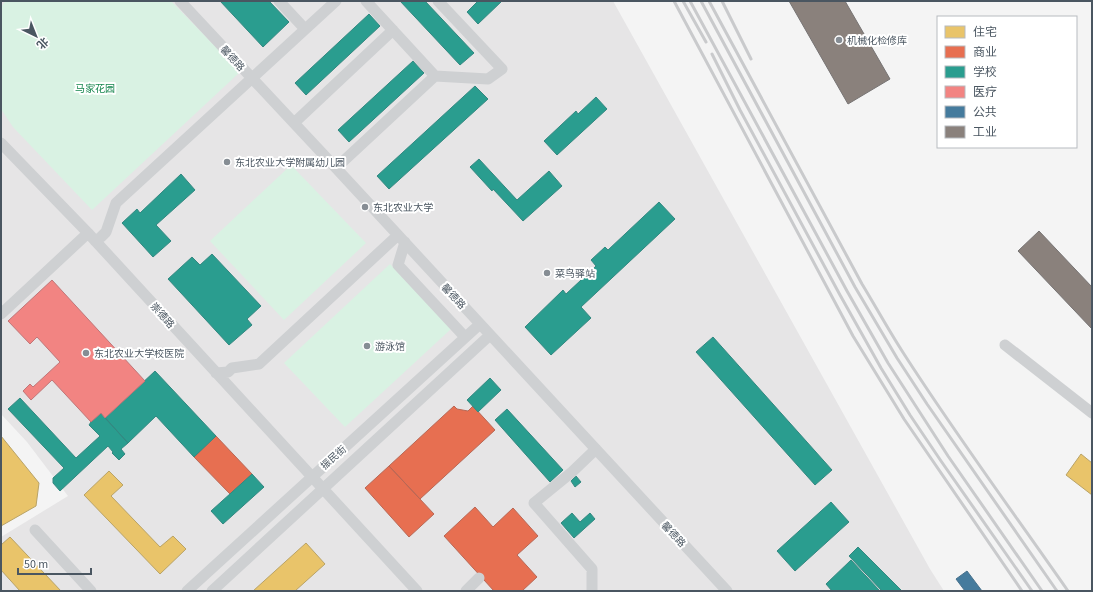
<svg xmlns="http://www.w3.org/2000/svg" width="1093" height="592" font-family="'Source Sans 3','Noto Sans SC',sans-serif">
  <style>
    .education { fill: #e6e5e6 }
    .green { fill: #d9f2e3 }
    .homes { fill: #e9c46a; stroke: #b9a367 }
    .shops { fill: #e76f51; stroke: #b86856 }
    .schools { fill: #2a9d8f; stroke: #348881 }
    .health { fill: #f28482; stroke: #c07678 }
    .public { fill: #457b9d; stroke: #46708b }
    .industry { fill: #8a817c; stroke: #777474 }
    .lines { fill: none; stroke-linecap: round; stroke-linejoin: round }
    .minor { stroke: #ced0d2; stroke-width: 11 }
    .rail { stroke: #c9cacc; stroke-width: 3 }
    .poi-dot { fill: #868d94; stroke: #fff; stroke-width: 1.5 }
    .labels { text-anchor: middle; stroke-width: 4; stroke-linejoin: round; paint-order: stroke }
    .poi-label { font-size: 10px; fill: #4a5661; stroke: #fff; text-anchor: start }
    .street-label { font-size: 10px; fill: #4a5661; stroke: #fff }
    .park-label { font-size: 10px; fill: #17864f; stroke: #fff }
  </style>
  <rect width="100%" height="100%" fill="#f4f4f4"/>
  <path class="education" d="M 1,1 L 613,1 L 930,569 L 944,591 L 1,591 L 1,537 L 68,496 L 27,442 L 1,414 Z"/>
  <path class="green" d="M 6,1 L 171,1 L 240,72 L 92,210 L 13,127 L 1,109 L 1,9 L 3,4 Z
    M 291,165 L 366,243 L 284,320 L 210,241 Z
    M 390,264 L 451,329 L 345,427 L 284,363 Z"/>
  <path class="homes" d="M 1,436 L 39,483 L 36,506 L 1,526 Z
    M 1081,454 L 1092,463 L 1092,495 L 1066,475 Z
    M 109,471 L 123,485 L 111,496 L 160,547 L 173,536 L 186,549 L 160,574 L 84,495 Z
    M 10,537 L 61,591 L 20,591 L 1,570 L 1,545 Z
    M 306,543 L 325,564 L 295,591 L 253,591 Z"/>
  <path class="shops" d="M 454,406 L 457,409 L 468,411 L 473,406 L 495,430 L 420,499 L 389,466 Z
    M 216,436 L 252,474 L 230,494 L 194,457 Z
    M 389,466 L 434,514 L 409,537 L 365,488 Z
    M 475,507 L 493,527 L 513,508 L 538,536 L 517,555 L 537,577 L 522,591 L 494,591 L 444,536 Z"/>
  <path class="schools" d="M 220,1 L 269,1 L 289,22 L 263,47 Z
    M 400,1 L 425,1 L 474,53 L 460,65 Z
    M 478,1 L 502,1 L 478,24 L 467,12 Z
    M 369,14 L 380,26 L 306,95 L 295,83 Z
    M 413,61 L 424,73 L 349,142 L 338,130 Z
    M 475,86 L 488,99 L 389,189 L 377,176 Z
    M 596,97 L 607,109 L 557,155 L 544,141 L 576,111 L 578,114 Z
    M 479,159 L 517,200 L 549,171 L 562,186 L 523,221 L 493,189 L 492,191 L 470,167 Z
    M 181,174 L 195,190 L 156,225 L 171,241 L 153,257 L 122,223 L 137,209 L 140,213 Z
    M 659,202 L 675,219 L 581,307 L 591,318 L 551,355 L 525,327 L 563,290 L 566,294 L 596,266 L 591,260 L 605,247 L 608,250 Z
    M 212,254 L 261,306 L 247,319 L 252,325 L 229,345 L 168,279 L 192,257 L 200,265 Z
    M 713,337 L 832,470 L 815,485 L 696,352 Z
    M 155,371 L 216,436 L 194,457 L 156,416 L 128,443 L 105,418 Z
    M 490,378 L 501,390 L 478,412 L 467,400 Z
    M 20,398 L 76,458 L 100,436 L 89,425 L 91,422 L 101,413 L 128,443 L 121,449 L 125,454 L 119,460 L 112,453 L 113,452 L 108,446 L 60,491 L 53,483 L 53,478 L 64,468 L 8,409 Z
    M 507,409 L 563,470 L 550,482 L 495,420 Z
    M 252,474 L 264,487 L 223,524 L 211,511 Z
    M 576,476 L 581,482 L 575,487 L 571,481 Z
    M 831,502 L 849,522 L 795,571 L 777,551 Z
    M 572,513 L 580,522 L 590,513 L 595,519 L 574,538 L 561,523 Z
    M 858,547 L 902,591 L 882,591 L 849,556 Z
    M 851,560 L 880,591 L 832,591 L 826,584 Z"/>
  <path class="health" d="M 52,280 L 145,381 L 105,418 L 101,413 L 91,422 L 52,380 L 31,400 L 23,391 L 30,384 L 33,387 L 60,362 L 37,337 L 30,344 L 8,321 Z"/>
  <path class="public" d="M 967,571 L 982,591 L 965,591 L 956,579 Z"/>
  <path class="industry" d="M 789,1 L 845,1 L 890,79 L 848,104 Z
    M 1039,231 L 1092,287 L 1092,329 L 1018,251 Z"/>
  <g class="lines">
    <path class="minor" d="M 180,1 L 336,168 L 727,591
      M 279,1 L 305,29
      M 366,1 L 435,76 L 488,79 L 502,69 L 438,1
      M 294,123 L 393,30
      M 1,143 L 88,233 L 417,591
      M 336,168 L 435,76
      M 95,241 L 101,237 L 106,232 L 116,203 L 336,1
      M 405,242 L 398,265 L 465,337
      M 1,314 L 88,233
      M 1005,345 L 1092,413
      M 216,373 L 228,372 L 232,368 L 259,364 L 398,235
      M 35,530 L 91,591
      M 187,591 L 480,324
      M 212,591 L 490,335
      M 466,591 L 479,578
      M 592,591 L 592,569 L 534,503 L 572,472 L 596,449"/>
    <path class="rail" d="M 674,1 L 853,336 L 904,419 L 1022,591
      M 683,1 L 706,42
      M 690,1 L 847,291 L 888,363 L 948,456 L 1042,591
      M 701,1 L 855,287 L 897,358 L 927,404 L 1057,591
      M 709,1 L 862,284 C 876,307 889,331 904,354 C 956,435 1013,512 1068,591
      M 722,1 L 751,59
      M 712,54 L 740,110 L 840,295 L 881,368 L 910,415 L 941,461 L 1032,591"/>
  </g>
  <g class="poi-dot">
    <circle cx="839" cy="40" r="4"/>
    <circle cx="227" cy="162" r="4"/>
    <circle cx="365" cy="207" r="4"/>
    <circle cx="547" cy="273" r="4"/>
    <circle cx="367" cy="346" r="4"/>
    <circle cx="86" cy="353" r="4"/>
  </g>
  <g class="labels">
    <g class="poi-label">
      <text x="847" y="44">机械化检修库</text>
      <text x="235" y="166">东北农业大学附属幼儿园</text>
      <text x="373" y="211">东北农业大学</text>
      <text x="555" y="277">菜鸟驿站</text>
      <text x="375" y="350">游泳馆</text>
      <text x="94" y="357">东北农业大学校医院</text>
    </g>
    <g class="street-label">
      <text transform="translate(233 58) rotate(47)" y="4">馨德路</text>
      <text transform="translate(454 296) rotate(47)" y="4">馨德路</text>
      <text transform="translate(163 315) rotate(48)" y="4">崇德路</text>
      <text transform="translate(333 457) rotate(-42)" y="4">振民街</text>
      <text transform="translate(674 534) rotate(47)" y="4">馨德路</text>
    </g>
    <g class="park-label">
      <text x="95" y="92">马家花园</text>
    </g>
  </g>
  <rect width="1093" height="592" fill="none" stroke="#4a5661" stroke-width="4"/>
  <rect x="937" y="16" width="140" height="132" fill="#ffffff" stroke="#b7bbc0"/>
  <rect x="945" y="26" width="20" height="12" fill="#e9c46a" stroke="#b7bbc0"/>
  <text x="973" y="36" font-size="12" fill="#4a5661">住宅</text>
  <rect x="945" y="46" width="20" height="12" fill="#e76f51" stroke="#b7bbc0"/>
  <text x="973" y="56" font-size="12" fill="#4a5661">商业</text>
  <rect x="945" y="66" width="20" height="12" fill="#2a9d8f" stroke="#b7bbc0"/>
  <text x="973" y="76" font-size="12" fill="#4a5661">学校</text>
  <rect x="945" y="86" width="20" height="12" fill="#f28482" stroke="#b7bbc0"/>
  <text x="973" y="96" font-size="12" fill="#4a5661">医疗</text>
  <rect x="945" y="106" width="20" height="12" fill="#457b9d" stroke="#b7bbc0"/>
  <text x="973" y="116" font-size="12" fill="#4a5661">公共</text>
  <rect x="945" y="126" width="20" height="12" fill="#8a817c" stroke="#b7bbc0"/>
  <text x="973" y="136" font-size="12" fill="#4a5661">工业</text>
  <g transform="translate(36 36) rotate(137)" stroke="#ffffff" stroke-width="3" paint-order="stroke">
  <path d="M0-3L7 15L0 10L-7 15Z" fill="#4a5661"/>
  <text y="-6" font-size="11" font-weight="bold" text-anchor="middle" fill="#4a5661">北</text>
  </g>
  <path d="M18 568v6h73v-6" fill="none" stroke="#4a5661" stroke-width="2"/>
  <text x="24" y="568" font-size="12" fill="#4a5661" stroke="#ffffff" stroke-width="3" paint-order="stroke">50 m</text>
</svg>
